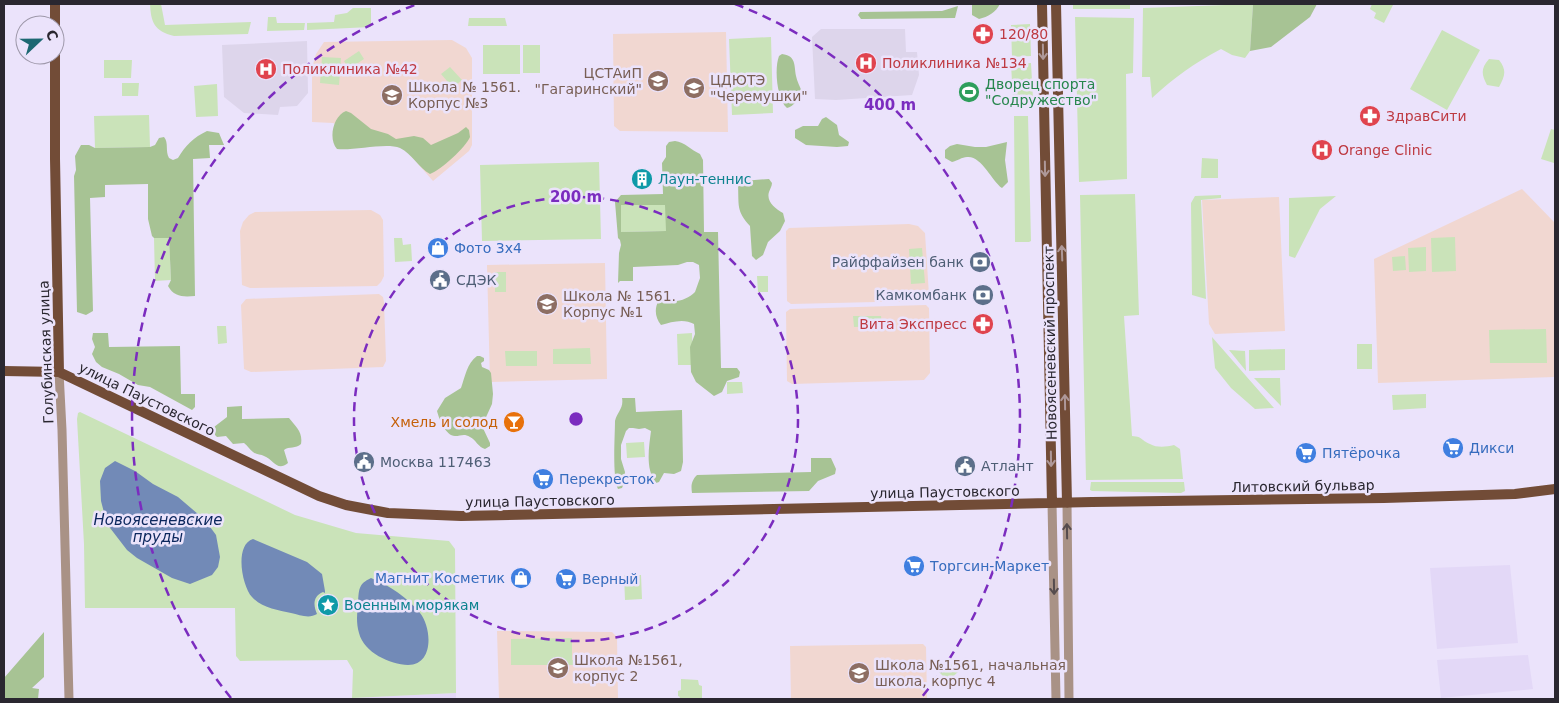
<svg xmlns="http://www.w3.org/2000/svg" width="1559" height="703" font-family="'DejaVu Sans',sans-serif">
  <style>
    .built { fill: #e3d8f7 }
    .education { fill: #f1d7d1 }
    .medical { fill: #ddd5eb }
    .green { fill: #cae3b9 }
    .forest { fill: #a7c394; fill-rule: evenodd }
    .water { fill: #728ab7 }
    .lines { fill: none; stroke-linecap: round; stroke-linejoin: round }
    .minor { stroke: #a99286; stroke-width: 9 }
    .major { stroke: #724c37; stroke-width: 10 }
    .oneway { stroke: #ae9899 }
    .oneway2 { stroke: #564c4e }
    .ring { fill: none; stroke: #7b2cbf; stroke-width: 2.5; stroke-dasharray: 9 6 }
    .labels { text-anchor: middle; stroke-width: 5; stroke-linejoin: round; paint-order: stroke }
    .health-label { font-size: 14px; fill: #be3a42; stroke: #ebe3fb; text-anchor: start }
    .education-label { font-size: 14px; fill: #785e54; stroke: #ebe3fb; text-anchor: start }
    .leisure-label { font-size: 14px; fill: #27864d; stroke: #ebe3fb; text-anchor: start }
    .culture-label { font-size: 14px; fill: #0d838f; stroke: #ebe3fb; text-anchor: start }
    .shop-label { font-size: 14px; fill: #366cbe; stroke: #ebe3fb; text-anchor: start }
    .service-label { font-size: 14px; fill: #4e5e75; stroke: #ebe3fb; text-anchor: start }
    .street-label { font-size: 14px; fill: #2a2730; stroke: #ebe3fb }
    .food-label { font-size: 14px; fill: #c56008; stroke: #ebe3fb; text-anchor: end }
    .water-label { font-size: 15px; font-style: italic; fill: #0c275d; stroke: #ebe3fb }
    .centre { fill: #7b2cbf; stroke: #ebe3fb; stroke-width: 2.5 }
    .ring-label { font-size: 15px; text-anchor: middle; font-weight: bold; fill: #7b2cbf; stroke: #ebe3fb; stroke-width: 5; stroke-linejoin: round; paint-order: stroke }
  </style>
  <rect width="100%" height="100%" fill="#ebe3fb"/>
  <path class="built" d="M 1510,565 L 1518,643 L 1437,649 L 1430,568 Z
    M 1528,655 L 1533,689 L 1441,698 L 1437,660 Z
    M 456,693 L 456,699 L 352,699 L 352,698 Z"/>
  <path class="education" d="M 726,32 L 728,132 L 620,131 L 614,126 L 613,34 Z
    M 452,40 L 466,48 L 472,58 L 472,145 L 469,151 L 433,181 L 405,149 L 333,123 L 312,122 L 312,68 L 316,54 L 324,42 Z
    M 1522,189 L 1555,223 L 1555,377 L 1378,383 L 1374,259 Z
    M 1279,197 L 1285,331 L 1215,334 L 1209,324 L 1202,200 Z
    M 371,210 L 380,215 L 383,220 L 384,276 L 381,282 L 377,286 L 250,288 L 242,285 L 240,231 L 243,222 L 249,215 L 255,212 Z
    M 909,224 L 918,226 L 925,233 L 929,295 L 918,301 L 791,304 L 787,301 L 786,231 L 789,228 Z
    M 605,263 L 607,379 L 490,382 L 487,265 Z
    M 379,294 L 383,297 L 384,302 L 386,361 L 383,367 L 251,372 L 244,369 L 241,305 L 246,299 Z
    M 926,305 L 929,308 L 930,373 L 924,380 L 792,384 L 787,381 L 786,312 L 790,309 Z
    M 497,631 L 612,632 L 617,637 L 618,699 L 499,699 Z
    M 923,644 L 926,647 L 927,699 L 791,699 L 790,646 Z"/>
  <path class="medical" d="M 821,29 L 905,29 L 906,52 L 917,52 L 919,75 L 912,95 L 836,100 L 815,99 L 812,37 Z
    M 307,41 L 308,93 L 297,106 L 280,107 L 278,115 L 244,113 L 224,97 L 222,45 Z"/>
  <path class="green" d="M 150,4 L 161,4 L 165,25 L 251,22 L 248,34 L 174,36 C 154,31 151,22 150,4 Z
    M 1073,4 L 1130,4 L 1130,9 L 1073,9 Z
    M 1253,4 L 1250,51 L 1245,58 L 1232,55 L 1221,49 C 1193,64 1175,77 1152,98 L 1150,77 L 1142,77 L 1143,8 Z
    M 1372,4 L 1390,4 L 1393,5 L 1384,23 L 1374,18 L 1376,13 L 1370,9 Z
    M 353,8 L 371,8 L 371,27 L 307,30 L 307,23 L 334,22 L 335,15 L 347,13 Z
    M 268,17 L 276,17 L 277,23 L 305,23 L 304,30 L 267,31 Z
    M 1075,17 L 1134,18 L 1133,73 L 1126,74 L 1127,179 L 1079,182 Z
    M 469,18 L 505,18 L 507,26 L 468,26 Z
    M 1030,24 L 1031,56 L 1012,57 L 1011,25 Z
    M 1442,30 L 1480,50 L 1447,110 L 1410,89 Z
    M 771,37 L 773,113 L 732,115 L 729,39 Z
    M 483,45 L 520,45 L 520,74 L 483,74 Z
    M 523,45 L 540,45 L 540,73 L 523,73 Z
    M 359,51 L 364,59 L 349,69 L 344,61 Z
    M 322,57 L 341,58 L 339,85 L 320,83 Z
    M 1489,59 L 1499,60 C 1507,70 1505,76 1499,87 L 1487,85 C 1481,74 1481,68 1489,59 Z
    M 104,60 L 132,60 L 131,78 L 104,78 Z
    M 1031,63 L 1033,99 L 1013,99 L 1011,64 Z
    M 450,67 L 462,80 L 453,88 L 441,74 Z
    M 122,83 L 139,83 L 138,96 L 122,96 Z
    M 217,84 L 218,116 L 196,117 L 194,86 Z
    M 149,115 L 150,147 L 95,148 L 94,116 Z
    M 1014,116 L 1028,116 L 1031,241 L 1029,242 L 1015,242 Z
    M 1551,129 L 1555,130 L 1555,158 L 1554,163 L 1541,159 Z
    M 1202,158 L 1218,159 L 1218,178 L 1201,178 Z
    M 599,162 L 601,239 L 482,241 L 480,165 Z
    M 1135,194 L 1139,315 L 1124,316 L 1132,436 C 1144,437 1140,440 1150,444 C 1157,448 1166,447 1174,445 L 1180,449 L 1183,479 L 1086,480 L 1080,195 Z
    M 1221,195 L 1221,198 L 1201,200 L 1206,299 L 1192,295 L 1191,203 L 1195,196 Z
    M 1336,196 L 1320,209 L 1295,258 L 1289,256 L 1289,198 Z
    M 621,205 L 666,205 L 666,231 L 621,232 Z
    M 1455,237 L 1456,271 L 1432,272 L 1431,238 Z
    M 154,238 L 169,238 L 171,280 L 155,281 Z
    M 394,238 L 402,238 L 403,245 L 411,244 L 412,261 L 395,262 Z
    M 1426,247 L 1426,271 L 1409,272 L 1408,248 Z
    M 922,248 L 925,283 L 911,284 L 909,249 Z
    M 1405,256 L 1406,270 L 1393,271 L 1392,257 Z
    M 495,272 L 506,272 L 506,292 L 495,292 Z
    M 757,276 L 768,276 L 768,292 L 758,292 Z
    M 853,316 L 881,316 L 882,326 L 854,327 Z
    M 217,326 L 226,326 L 227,343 L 218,344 Z
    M 1546,329 L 1547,363 L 1490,363 L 1489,330 Z
    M 692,333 L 693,365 L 678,365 L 677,334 Z
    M 1212,337 L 1274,408 L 1255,409 L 1231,388 L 1215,368 Z
    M 1357,344 L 1372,344 L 1372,369 L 1357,369 Z
    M 590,348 L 591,364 L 553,364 L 553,349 Z
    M 1285,349 L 1285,370 L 1249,371 L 1249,350 Z
    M 1229,350 L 1245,351 L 1246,371 Z
    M 505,351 L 537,351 L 537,366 L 506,366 Z
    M 1254,378 L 1280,378 L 1281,406 Z
    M 727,382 L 742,382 L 743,393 L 727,394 Z
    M 1426,394 L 1426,408 L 1393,410 L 1392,395 Z
    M 80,412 L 295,515 L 356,533 L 449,541 L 455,549 L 456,693 L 352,698 L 353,670 L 347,660 L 240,661 L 236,656 L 235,608 L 85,608 L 84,544 L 77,419 L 78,413 Z
    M 644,442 L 645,457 L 627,458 L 626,443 Z
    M 1091,482 L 1184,482 L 1185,491 L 1181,493 L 1092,491 L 1090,490 Z
    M 641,575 L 642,599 L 625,600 L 624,575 Z
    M 572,638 L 572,660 L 579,660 L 579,665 L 511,665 L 511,639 Z
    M 947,659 L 958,672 L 948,681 L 936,669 Z
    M 681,679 L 698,680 L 699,685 L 702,686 L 702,699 L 679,699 L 680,697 L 678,696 L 678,691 L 681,690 Z"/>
  <path class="forest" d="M 972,4 L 1000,4 C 996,12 988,17 979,19 L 972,15 Z
    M 1253,4 L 1317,4 L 1310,17 L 1271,47 L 1250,51 Z
    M 958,6 L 955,18 L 861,19 L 858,15 L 860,12 L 942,11 Z
    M 782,54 C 796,56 794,64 796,76 C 797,81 800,87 802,92 C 800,98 793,107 787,108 C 777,99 774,69 779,56 Z
    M 346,111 L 351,113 L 371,129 L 388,134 L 396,139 L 414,136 L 423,138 L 431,145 L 458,133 L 466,127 L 469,130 L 470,137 C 466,147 441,170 430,174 C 419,168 412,154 400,148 C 386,142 354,151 337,149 C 328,139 333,116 346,111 Z
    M 826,117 L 837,125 L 839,135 L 849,142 L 848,146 L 837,147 L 806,145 L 795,138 L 795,130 L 803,126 L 818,126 L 822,119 Z
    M 207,131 L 219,133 L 224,145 L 209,145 L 210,158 L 193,159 L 195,296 C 183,297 174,297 168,286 L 171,280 L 169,238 L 154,238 L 152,236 L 148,219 L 148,184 L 105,185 L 105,197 L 90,198 L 93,311 L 86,315 L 77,312 L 74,176 L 76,170 L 75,156 L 81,145 L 89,145 L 95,148 L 150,147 L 155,145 L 159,138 L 164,137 C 169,143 165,151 169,158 L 173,160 L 178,158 C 185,146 194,137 207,131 Z
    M 675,141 C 685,142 691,150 700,154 L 703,160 L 704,232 L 718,232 L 721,368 L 737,368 L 740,372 L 739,377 L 727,381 L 722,392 L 714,396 L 696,382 L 691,372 L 690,347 L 695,334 L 694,324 C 684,318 671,322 661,325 C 655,318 654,308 659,300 C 664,298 666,300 671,301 C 680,302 689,298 695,292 L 700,278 L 699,265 L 693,262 L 687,262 L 678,265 L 633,267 L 633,281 L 620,281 L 618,283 L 619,253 L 621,245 L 620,240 L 618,238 L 615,202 L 621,195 L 663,194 L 662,163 L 666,157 L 666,146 L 669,142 ZM 665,205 L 666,231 L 621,232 L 621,205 Z
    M 1007,142 L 1005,160 L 1008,182 L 1002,188 C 992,181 981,155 967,157 C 962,157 957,161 952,162 L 945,158 L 945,150 L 950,146 L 957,144 L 975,147 L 986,147 Z
    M 769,179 L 772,183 C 772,186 770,189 769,192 C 766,201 775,209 783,213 L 785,221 L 780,231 L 768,242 L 763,255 L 756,260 L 752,256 L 750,226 C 736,211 739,205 738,185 L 742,181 Z
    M 93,333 L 108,333 L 109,347 L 180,346 L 181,394 L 195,394 L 195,407 L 192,410 L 150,387 L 138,385 L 119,374 L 102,367 L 96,362 L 92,354 L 95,347 L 92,339 Z
    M 477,356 L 480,356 L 484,358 L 484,361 L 481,363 L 482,367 L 489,370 L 491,373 L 493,394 L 492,404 L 482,426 L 490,443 L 490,446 L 485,449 C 478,447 476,440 470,437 C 464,433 461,436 455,436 C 446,436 439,419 437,411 L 445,398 L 461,388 C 465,377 467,363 477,356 Z
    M 622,398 L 635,398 L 636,412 L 682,410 L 683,462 L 681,471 L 674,474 L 664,473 L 659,482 L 656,483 C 645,469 649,447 651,431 L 645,428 L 639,429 L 633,428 L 629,428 L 626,431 L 621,445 L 621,459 L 625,472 L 624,483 L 622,488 L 618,489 C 612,476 615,437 615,421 C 617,412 624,408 622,398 Z
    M 242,406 L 242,419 L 289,418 C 296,427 303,432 301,444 C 296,449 289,446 284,450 L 288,463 C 277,472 274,460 264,456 C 261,454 256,455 253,452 C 249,449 248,446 244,443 L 233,444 L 226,436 L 217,437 L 215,435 L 214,427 L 227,417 L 227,407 Z
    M 811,458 L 831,458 L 836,469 L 835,474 L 818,481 L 809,491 L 692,493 C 691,486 691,481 697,475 L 811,472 Z
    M 44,632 L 44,677 L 32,688 L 39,689 L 38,699 L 4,699 L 4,678 Z"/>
  <path class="water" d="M 115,461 L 135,471 L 153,484 L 178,497 L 205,520 L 216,535 L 220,557 L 218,567 L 212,575 L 190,584 L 172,578 L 137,558 L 127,550 L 107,524 L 101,501 L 100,481 L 105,468 Z
    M 253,539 L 307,562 L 322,574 L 325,591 L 325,593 L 323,592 C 313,596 313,605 317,614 C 309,619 300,615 291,613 C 278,610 262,608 252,597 C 242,586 234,545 253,539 Z
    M 371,578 C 389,585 408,598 420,613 C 432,628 434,665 408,665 C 390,664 364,653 359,633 C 356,623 357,613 358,603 C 359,590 358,584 371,578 Z"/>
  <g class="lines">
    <path class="minor" d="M 59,372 L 62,430 L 69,699
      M 1052,503 L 1056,699
      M 1067,503 L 1069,699"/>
    <path class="major" d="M 55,4 L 55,159 L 59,372
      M 1042,4 L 1052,503
      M 1056,4 L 1067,503
      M 4,371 L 59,372 L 319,496 L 346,505 L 388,513 L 461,516 L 1092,502 L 1384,498 L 1515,494 L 1555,489"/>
  </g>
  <defs><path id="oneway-shaft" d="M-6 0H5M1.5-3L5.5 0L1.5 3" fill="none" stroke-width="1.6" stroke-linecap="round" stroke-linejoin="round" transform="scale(1.25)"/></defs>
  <g class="oneway">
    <use href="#oneway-shaft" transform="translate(1043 52) rotate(89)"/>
    <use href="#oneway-shaft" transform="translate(1045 169) rotate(89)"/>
    <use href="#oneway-shaft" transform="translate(1062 253) rotate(-92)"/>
    <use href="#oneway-shaft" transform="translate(1065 402) rotate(-91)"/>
    <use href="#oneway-shaft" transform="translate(1051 459) rotate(89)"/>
  </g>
  <g class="oneway2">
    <use href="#oneway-shaft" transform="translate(1067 531) rotate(-91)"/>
    <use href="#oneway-shaft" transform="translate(1054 587) rotate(89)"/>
  </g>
  <g class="ring">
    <circle cx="576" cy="419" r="222"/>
    <path d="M231 698A444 444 0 0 1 417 4M735 4A444 444 0 0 1 921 698"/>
  </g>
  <defs>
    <g id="pharmacy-disc" transform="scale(1.125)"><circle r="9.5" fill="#e0444e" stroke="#ebe3fb"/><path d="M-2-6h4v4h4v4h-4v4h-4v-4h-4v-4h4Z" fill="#fff"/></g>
    <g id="hospital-disc" transform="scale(1.125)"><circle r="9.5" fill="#e0444e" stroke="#ebe3fb"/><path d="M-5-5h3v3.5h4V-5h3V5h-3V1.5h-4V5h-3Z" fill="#fff"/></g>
    <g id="university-disc" transform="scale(1.125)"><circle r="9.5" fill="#8d6e63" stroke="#ebe3fb"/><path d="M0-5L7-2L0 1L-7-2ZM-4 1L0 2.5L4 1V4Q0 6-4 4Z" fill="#fff"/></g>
    <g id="stadium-disc" transform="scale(1.125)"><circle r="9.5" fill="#2e9e5b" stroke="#ebe3fb"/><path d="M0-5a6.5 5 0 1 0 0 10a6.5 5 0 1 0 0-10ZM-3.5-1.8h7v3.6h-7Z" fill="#fff"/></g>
    <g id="school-disc" transform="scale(1.125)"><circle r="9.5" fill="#8d6e63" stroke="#ebe3fb"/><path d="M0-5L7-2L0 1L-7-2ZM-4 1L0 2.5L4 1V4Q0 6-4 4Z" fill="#fff"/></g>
    <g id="building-disc" transform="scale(1.125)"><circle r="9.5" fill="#0f9aa8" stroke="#ebe3fb"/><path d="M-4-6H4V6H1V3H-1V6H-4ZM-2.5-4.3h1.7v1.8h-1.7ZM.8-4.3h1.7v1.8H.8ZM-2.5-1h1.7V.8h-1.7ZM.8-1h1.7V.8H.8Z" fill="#fff"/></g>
    <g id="shop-disc" transform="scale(1.125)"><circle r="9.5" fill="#3f7fe0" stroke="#ebe3fb"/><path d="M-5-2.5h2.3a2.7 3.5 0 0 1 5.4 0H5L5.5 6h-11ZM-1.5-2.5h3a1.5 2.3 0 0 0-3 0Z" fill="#fff"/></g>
    <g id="bank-disc" transform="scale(1.125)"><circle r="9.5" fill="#5c6f8a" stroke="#ebe3fb"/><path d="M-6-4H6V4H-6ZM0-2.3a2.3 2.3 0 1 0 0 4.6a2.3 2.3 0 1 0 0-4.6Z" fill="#fff"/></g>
    <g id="civic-disc" transform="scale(1.125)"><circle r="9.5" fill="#5c6f8a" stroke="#ebe3fb"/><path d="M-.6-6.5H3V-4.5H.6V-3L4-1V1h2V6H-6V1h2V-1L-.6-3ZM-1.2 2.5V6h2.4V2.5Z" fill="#fff"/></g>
    <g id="bar-disc" transform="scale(1.125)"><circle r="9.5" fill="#e8710a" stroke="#ebe3fb"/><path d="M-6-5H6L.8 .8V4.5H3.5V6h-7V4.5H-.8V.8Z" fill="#fff"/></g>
    <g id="supermarket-disc" transform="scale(1.125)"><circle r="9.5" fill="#3f7fe0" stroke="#ebe3fb"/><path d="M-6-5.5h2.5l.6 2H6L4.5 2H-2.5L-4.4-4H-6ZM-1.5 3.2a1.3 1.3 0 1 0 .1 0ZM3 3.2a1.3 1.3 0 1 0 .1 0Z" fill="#fff"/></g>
    <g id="sight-disc" transform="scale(1.125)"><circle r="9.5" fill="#0f9aa8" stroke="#ebe3fb"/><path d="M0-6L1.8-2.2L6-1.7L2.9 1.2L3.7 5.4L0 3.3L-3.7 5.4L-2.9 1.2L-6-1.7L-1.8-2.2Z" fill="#fff"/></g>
  </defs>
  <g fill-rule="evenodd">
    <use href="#pharmacy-disc" x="983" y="34"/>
    <use href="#hospital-disc" x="866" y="63"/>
    <use href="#hospital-disc" x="266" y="69"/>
    <use href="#university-disc" x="658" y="81"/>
    <use href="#university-disc" x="694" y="88"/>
    <use href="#stadium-disc" x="969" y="92"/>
    <use href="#school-disc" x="392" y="95"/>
    <use href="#pharmacy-disc" x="1370" y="116"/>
    <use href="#hospital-disc" x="1322" y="150"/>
    <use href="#building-disc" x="642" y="179"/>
    <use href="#shop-disc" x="438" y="248"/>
    <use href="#bank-disc" x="980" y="262"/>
    <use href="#civic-disc" x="440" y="280"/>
    <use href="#bank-disc" x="983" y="295"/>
    <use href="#school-disc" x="547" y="304"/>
    <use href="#pharmacy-disc" x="983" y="324"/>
    <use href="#bar-disc" x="514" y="422"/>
    <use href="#supermarket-disc" x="1453" y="448"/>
    <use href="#supermarket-disc" x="1306" y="453"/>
    <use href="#civic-disc" x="364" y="462"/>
    <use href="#civic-disc" x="965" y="466"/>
    <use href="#supermarket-disc" x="543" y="479"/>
    <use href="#supermarket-disc" x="914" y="566"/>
    <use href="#shop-disc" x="521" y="578"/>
    <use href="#supermarket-disc" x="566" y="579"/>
    <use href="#sight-disc" x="328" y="605"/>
    <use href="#school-disc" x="558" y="668"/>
    <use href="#school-disc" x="859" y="673"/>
  </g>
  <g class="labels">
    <g class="health-label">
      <text x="999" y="39">120/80</text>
      <text x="882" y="68">Поликлиника №134</text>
      <text x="282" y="74">Поликлиника №42</text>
      <text x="1386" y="121">ЗдравСити</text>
      <text x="1338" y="155">Orange Clinic</text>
      <text x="967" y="329" text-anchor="end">Вита Экспресс</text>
    </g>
    <g class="education-label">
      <text x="642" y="78" text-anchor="end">ЦСТАиП<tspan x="642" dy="16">"Гагаринский"</tspan></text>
      <text x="710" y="85">ЦДЮТЭ<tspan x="710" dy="16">"Черемушки"</tspan></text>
      <text x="408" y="92">Школа № 1561.<tspan x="408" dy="16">Корпус №3</tspan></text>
      <text x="563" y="301">Школа № 1561.<tspan x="563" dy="16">Корпус №1</tspan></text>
      <text x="574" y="665">Школа №1561,<tspan x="574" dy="16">корпус 2</tspan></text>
      <text x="875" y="670">Школа №1561, начальная<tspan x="875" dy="16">школа, корпус 4</tspan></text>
    </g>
    <g class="leisure-label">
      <text x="985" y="89">Дворец спорта<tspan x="985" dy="16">"Содружество"</tspan></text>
    </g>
    <g class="culture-label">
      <text x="658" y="184">Лаун-теннис</text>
      <text x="344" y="610">Военным морякам</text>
    </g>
    <g class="shop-label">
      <text x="454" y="253">Фото 3х4</text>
      <text x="1469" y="453">Дикси</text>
      <text x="1322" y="458">Пятёрочка</text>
      <text x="559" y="484">Перекресток</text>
      <text x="930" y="571">Торгсин-Маркет</text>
      <text x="505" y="583" text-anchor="end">Магнит Косметик</text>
      <text x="582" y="584">Верный</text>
    </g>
    <g class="service-label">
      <text x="964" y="267" text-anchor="end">Райффайзен банк</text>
      <text x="456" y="285">СДЭК</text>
      <text x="967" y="300" text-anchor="end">Камкомбанк</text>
      <text x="380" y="467">Москва 117463</text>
      <text x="981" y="471">Атлант</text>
    </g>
    <g class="street-label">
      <text transform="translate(1050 343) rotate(-91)" y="5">Новоясеневский проспект</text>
      <text transform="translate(46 352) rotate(-92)" y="5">Голубинская улица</text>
      <text transform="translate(147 399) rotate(26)" y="5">улица Паустовского</text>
      <text transform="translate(1303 486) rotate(-1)" y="5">Литовский бульвар</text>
      <text transform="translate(945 492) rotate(-1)" y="5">улица Паустовского</text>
      <text transform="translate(540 501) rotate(-1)" y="5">улица Паустовского</text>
    </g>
    <g class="food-label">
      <text x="498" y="427">Хмель и солод</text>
    </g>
    <g class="water-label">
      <text x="158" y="525">Новоясеневские<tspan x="158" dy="17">пруды</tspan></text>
    </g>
  </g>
  <circle cx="576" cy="419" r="8" class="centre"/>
  <g class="ring-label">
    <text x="890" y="110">400 m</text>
    <text x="576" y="202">200 m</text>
  </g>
  <rect width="1559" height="703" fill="none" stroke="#2a2730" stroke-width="10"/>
  <g transform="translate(40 40) rotate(68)"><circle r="24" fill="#ebe3fb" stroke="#9e98aa"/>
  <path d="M0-4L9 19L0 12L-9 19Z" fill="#1d6872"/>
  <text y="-8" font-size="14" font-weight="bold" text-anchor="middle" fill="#2a2730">С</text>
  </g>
</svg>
